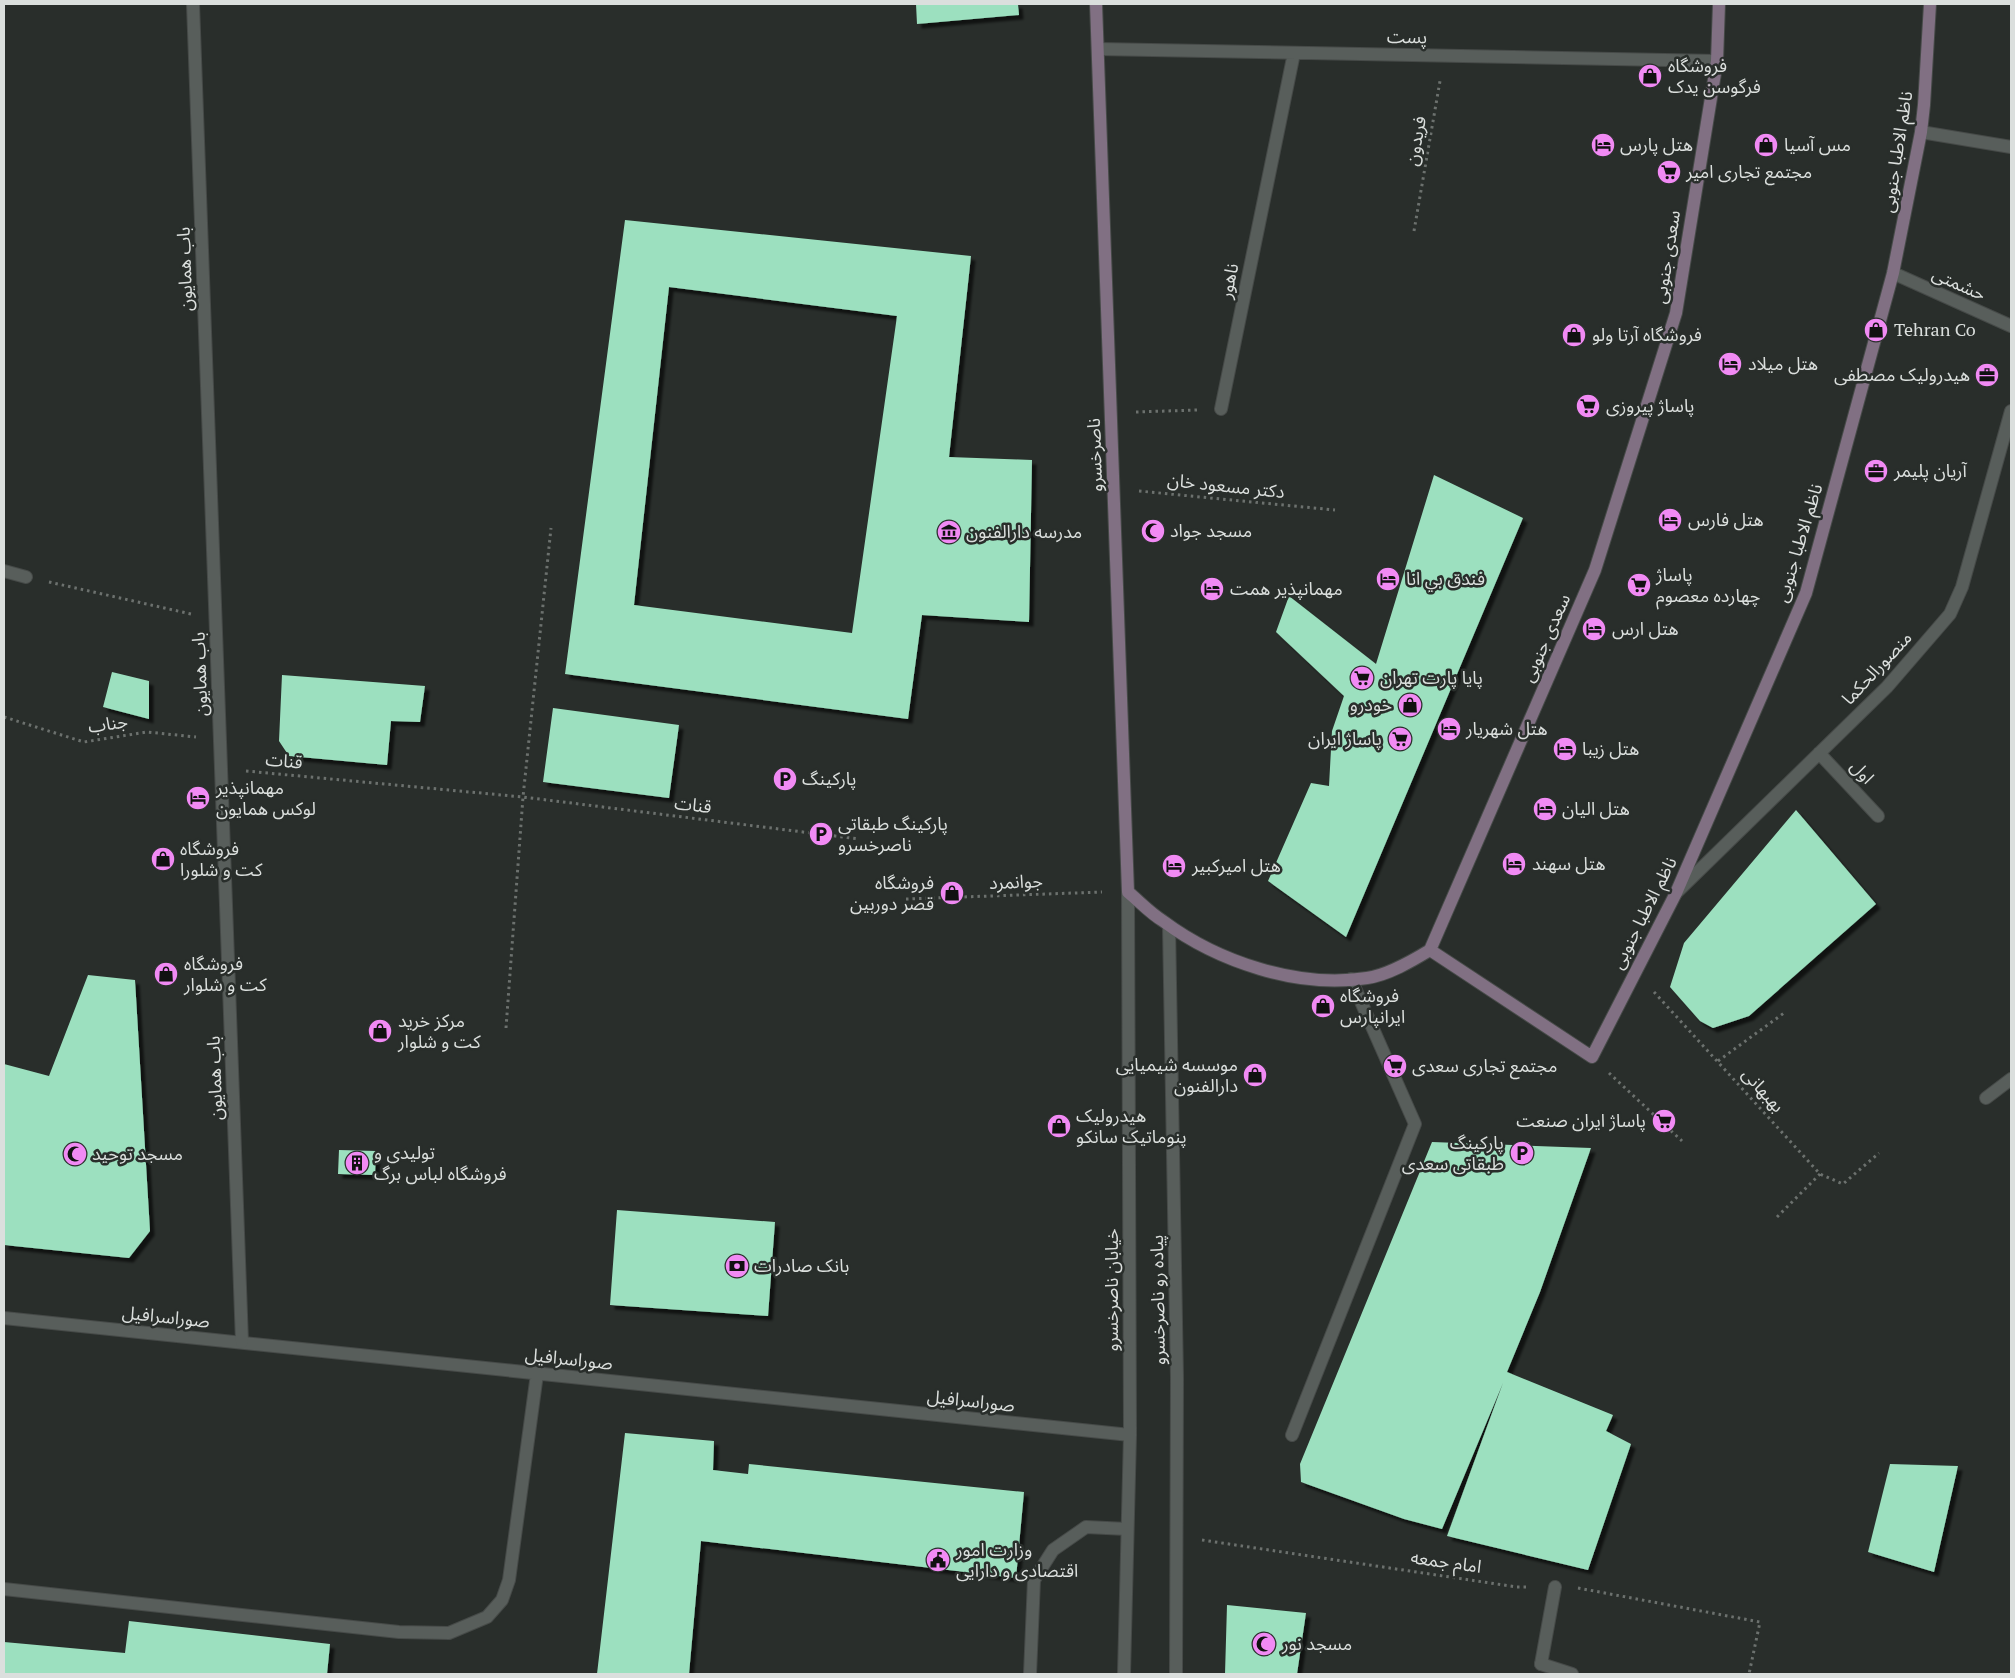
<svg xmlns="http://www.w3.org/2000/svg" width="2015" height="1678" font-family="'PT Serif','Noto Sans Arabic',serif">
  <style>
    .building { fill: #9ce0bf; fill-rule: evenodd; filter: url(#shadow) }
    .lines { fill: none; stroke-linecap: round; stroke-linejoin: round }
    .lane-casing { stroke: #464a48; stroke-width: 14 }
    .street-casing { stroke: #464a48; stroke-width: 14 }
    .secondary-casing { stroke: #464a48; stroke-width: 14 }
    .path { stroke: #6c716e; stroke-width: 3; stroke-dasharray: 2.5 4; stroke-linecap: butt }
    .lane { stroke: #585e5b; stroke-width: 12 }
    .street { stroke: #585e5b; stroke-width: 12 }
    .secondary { stroke: #817083; stroke-width: 12 }
    .labels { text-anchor: middle; stroke-width: 5; stroke-linejoin: round; paint-order: stroke }
    .street-label { font-size: 18px; fill: #dbdfdd; stroke: #292e2b }
    .poi-label { font-size: 18px; fill: #dbdfdd; stroke: #292e2b; text-anchor: start }
  </style>
  <defs>
    <filter id="shadow"><feDropShadow dx="4.5" dy="4.5" stdDeviation="1" flood-color="#0009"/></filter>
  </defs>
  <rect width="100%" height="100%" fill="#292e2b"/>
  <path class="building" d="M 916,4 L 1018,4 L 1019,15 L 917,24 Z
    M 625,220 L 971,256 L 949,457 L 1032,460 L 1029,622 L 922,615 L 908,719 L 565,674 ZM 669,287 L 897,316 L 852,633 L 634,605 Z
    M 1434,475 L 1523,518 L 1346,937 L 1268,881 L 1311,783 L 1329,786 L 1332,731 L 1344,696 L 1276,632 L 1289,596 L 1376,664 Z
    M 112,672 L 149,681 L 149,719 L 103,707 Z
    M 282,675 L 425,686 L 420,722 L 391,721 L 387,765 L 289,756 L 279,741 Z
    M 553,708 L 679,725 L 669,798 L 543,782 Z
    M 1796,810 L 1876,904 L 1749,1016 L 1713,1028 L 1700,1021 L 1670,987 L 1684,943 Z
    M 88,975 L 135,980 L 150,1231 L 129,1258 L 4,1245 L 4,1064 L 49,1076 Z
    M 1432,1142 L 1591,1148 L 1540,1292 L 1507,1372 L 1613,1415 L 1606,1431 L 1631,1444 L 1588,1570 L 1447,1536 L 1503,1383 L 1442,1529 L 1404,1519 L 1301,1482 L 1300,1464 Z
    M 339,1150 L 376,1151 L 375,1175 L 338,1174 Z
    M 617,1210 L 775,1222 L 768,1316 L 610,1305 Z
    M 625,1433 L 714,1441 L 713,1470 L 748,1474 L 749,1464 L 1024,1492 L 1016,1578 L 701,1541 L 689,1674 L 597,1674 Z
    M 1890,1464 L 1958,1466 L 1934,1572 L 1868,1552 Z
    M 1227,1605 L 1306,1613 L 1297,1674 L 1225,1674 Z
    M 129,1621 L 330,1644 L 327,1674 L 4,1674 L 4,1642 L 125,1653 Z"/>
  <g class="lines">
    <g class="lane-casing">
      <path id="lane" d="M 4,1318 L 1130,1435
        M 4,1589 L 399,1632 L 449,1633 L 487,1617 L 502,1600 L 509,1580 L 537,1374
        M 1541,1664 L 1555,1587
        M 1030,1674 L 1034,1580 L 1053,1550 L 1086,1527 L 1127,1529
        M 1124,1674 L 1130,1435 L 1128,892"/>
    </g>
    <g class="street-casing">
      <path id="street" d="M 193,4 L 242,1342
        M 1098,49 L 1717,61
        M 1921,132 L 2011,147
        M 1893,273 L 2011,326
        M 1221,409 L 1294,53
        M 4,571 L 26,577
        M 1819,753 L 1878,816
        M 1676,893 L 1887,687 L 1950,614 L 1962,587 L 2011,411
        M 1169,926 L 1177,1378 L 1176,1674
        M 1986,1098 L 2011,1079
        M 1292,1435 L 1415,1124 L 1351,979
        M 1541,1664 L 1572,1674"/>
    </g>
    <g class="secondary-casing">
      <path id="secondary" d="M 1096,4 L 1128,892 C 1139,901 1150,913 1163,921 C 1218,962 1299,989 1367,978 C 1388,975 1412,961 1430,950 L 1595,570 L 1676,313 L 1717,61 L 1719,4
        M 1430,950 L 1592,1057 L 1676,893 L 1806,593 L 1893,273 L 1921,132 L 1924,105 L 1930,4"/>
    </g>
    <path class="path" d="M 1414,231 L 1440,81
      M 1136,412 L 1197,410
      M 1139,491 L 1335,510
      M 49,582 L 191,614
      M 4,717 L 84,742 L 147,732 L 196,737
      M 246,771 L 523,797 L 859,839
      M 906,899 L 1102,892
      M 1654,992 L 1820,1174 L 1843,1184 L 1879,1153
      M 506,1028 L 523,797 L 551,528
      M 1718,1061 L 1784,1013
      M 1609,1073 L 1682,1141
      M 1777,1217 L 1820,1174
      M 1202,1540 L 1517,1587 L 1530,1587
      M 1578,1588 L 1760,1622 L 1749,1674"/>
    <use href="#lane" class="lane"/>
    <use href="#street" class="street"/>
    <use href="#secondary" class="secondary"/>
  </g>
  <defs>
    <g id="shop-disc" transform="scale(1.25)"><circle r="9.5" fill="#f18af4" stroke="#292e2b"/><path d="M-5-2.5h2.3a2.7 3.5 0 0 1 5.4 0H5L5.5 6h-11ZM-1.5-2.5h3a1.5 2.3 0 0 0-3 0Z" fill="#111"/></g>
    <g id="hotel-disc" transform="scale(1.25)"><circle r="9.5" fill="#f18af4" stroke="#292e2b"/><path d="M-6-4.5h1.5V1H6V5H4.5V3h-9V5H-6ZM-4 0a1.8 1.8 0 1 1 3.6 0ZM.5 0V-2.5h3Q6-2.5 6 0Z" fill="#111"/></g>
    <g id="supermarket-disc" transform="scale(1.25)"><circle r="9.5" fill="#f18af4" stroke="#292e2b"/><path d="M-6-5.5h2.5l.6 2H6L4.5 2H-2.5L-4.4-4H-6ZM-1.5 3.2a1.3 1.3 0 1 0 .1 0ZM3 3.2a1.3 1.3 0 1 0 .1 0Z" fill="#111"/></g>
    <g id="office-disc" transform="scale(1.25)"><circle r="9.5" fill="#f18af4" stroke="#292e2b"/><path d="M-6-3h4V-5.5h4V-3h4V5H-6ZM-1-4.5V-3h2v-1.5ZM-6 0V1H6V0Z" fill="#111"/></g>
    <g id="mosque-disc" transform="scale(1.25)"><circle r="9.5" fill="#f18af4" stroke="#292e2b"/><path d="M3.5-4.9A6 6 0 1 0 3.5 4.9A5 5 0 1 1 3.5-4.9Z" fill="#111"/></g>
    <g id="museum-disc" transform="scale(1.25)"><circle r="9.5" fill="#f18af4" stroke="#292e2b"/><path d="M0-6L6-3V-2H-6V-3ZM-5-1h2V3h-2ZM-1-1h2V3h-2ZM3-1h2V3H3ZM-6 4H6V6H-6Z" fill="#111"/></g>
    <g id="parking-disc" transform="scale(1.25)"><circle r="9.5" fill="#f18af4" stroke="#292e2b"/><path d="M-3.5-5.5H1a3.5 3.5 0 0 1 0 7H-1V5.5H-3.5ZM-1-3.4V-.6H.8a1.4 1.4 0 0 0 0-2.8Z" fill="#111"/></g>
    <g id="building-disc" transform="scale(1.25)"><circle r="9.5" fill="#f18af4" stroke="#292e2b"/><path d="M-4-6H4V6H1V3H-1V6H-4ZM-2.5-4.3h1.7v1.8h-1.7ZM.8-4.3h1.7v1.8H.8ZM-2.5-1h1.7V.8h-1.7ZM.8-1h1.7V.8H.8Z" fill="#111"/></g>
    <g id="bank-disc" transform="scale(1.25)"><circle r="9.5" fill="#f18af4" stroke="#292e2b"/><path d="M-6-4H6V4H-6ZM0-2.3a2.3 2.3 0 1 0 0 4.6a2.3 2.3 0 1 0 0-4.6Z" fill="#111"/></g>
    <g id="civic-disc" transform="scale(1.25)"><circle r="9.5" fill="#f18af4" stroke="#292e2b"/><path d="M-.6-6.5H3V-4.5H.6V-3L4-1V1h2V6H-6V1h2V-1L-.6-3ZM-1.2 2.5V6h2.4V2.5Z" fill="#111"/></g>
  </defs>
  <g fill-rule="evenodd">
    <use href="#shop-disc" x="1650" y="76"/>
    <use href="#hotel-disc" x="1603" y="145"/>
    <use href="#shop-disc" x="1766" y="145"/>
    <use href="#supermarket-disc" x="1669" y="172"/>
    <use href="#shop-disc" x="1876" y="330"/>
    <use href="#shop-disc" x="1574" y="335"/>
    <use href="#hotel-disc" x="1730" y="364"/>
    <use href="#office-disc" x="1987" y="375"/>
    <use href="#supermarket-disc" x="1588" y="406"/>
    <use href="#office-disc" x="1876" y="471"/>
    <use href="#hotel-disc" x="1670" y="520"/>
    <use href="#mosque-disc" x="1153" y="531"/>
    <use href="#museum-disc" x="949" y="532"/>
    <use href="#hotel-disc" x="1388" y="579"/>
    <use href="#supermarket-disc" x="1639" y="585"/>
    <use href="#hotel-disc" x="1212" y="589"/>
    <use href="#hotel-disc" x="1594" y="629"/>
    <use href="#supermarket-disc" x="1362" y="678"/>
    <use href="#shop-disc" x="1410" y="705"/>
    <use href="#hotel-disc" x="1449" y="729"/>
    <use href="#supermarket-disc" x="1400" y="739"/>
    <use href="#hotel-disc" x="1565" y="749"/>
    <use href="#parking-disc" x="785" y="779"/>
    <use href="#hotel-disc" x="198" y="798"/>
    <use href="#hotel-disc" x="1545" y="809"/>
    <use href="#parking-disc" x="821" y="834"/>
    <use href="#shop-disc" x="163" y="859"/>
    <use href="#hotel-disc" x="1514" y="864"/>
    <use href="#hotel-disc" x="1174" y="866"/>
    <use href="#shop-disc" x="952" y="893"/>
    <use href="#shop-disc" x="166" y="974"/>
    <use href="#shop-disc" x="1323" y="1006"/>
    <use href="#shop-disc" x="380" y="1031"/>
    <use href="#supermarket-disc" x="1395" y="1066"/>
    <use href="#shop-disc" x="1255" y="1075"/>
    <use href="#supermarket-disc" x="1664" y="1121"/>
    <use href="#shop-disc" x="1059" y="1126"/>
    <use href="#parking-disc" x="1522" y="1153"/>
    <use href="#mosque-disc" x="75" y="1154"/>
    <use href="#building-disc" x="357" y="1163"/>
    <use href="#bank-disc" x="737" y="1266"/>
    <use href="#civic-disc" x="938" y="1560"/>
    <use href="#mosque-disc" x="1264" y="1644"/>
  </g>
  <g class="labels">
    <g class="street-label">
      <text transform="translate(1407 37) rotate(1)" y="6">پست</text>
      <text transform="translate(1416 141) rotate(-80)" y="6">فریدون</text>
      <text transform="translate(1897 152) rotate(-81)" y="6">ناظم الاطبا جنوبی</text>
      <text transform="translate(1667 257) rotate(-81)" y="6">سعدی جنوبی</text>
      <text transform="translate(185 269) rotate(-92)" y="6">باب همایون</text>
      <text transform="translate(1229 281) rotate(-78)" y="6">ناهور</text>
      <text transform="translate(1959 284) rotate(24)" y="6">حشمتی</text>
      <text transform="translate(1095 455) rotate(-92)" y="6">ناصرخسرو</text>
      <text transform="translate(1226 486) rotate(6)" y="6">دکتر مسعود خان</text>
      <text transform="translate(1799 543) rotate(-73)" y="6">ناظم الاطبا جنوبی</text>
      <text transform="translate(1546 638) rotate(-66)" y="6">سعدی جنوبی</text>
      <text transform="translate(1877 668) rotate(-47)" y="6">منصورالحکما</text>
      <text transform="translate(200 674) rotate(-92)" y="6">باب همایون</text>
      <text transform="translate(108 724) rotate(-8)" y="6">جناب</text>
      <text transform="translate(284 761) rotate(5)" y="6">قنات</text>
      <text transform="translate(1862 772) rotate(47)" y="6">اول</text>
      <text transform="translate(693 805) rotate(7)" y="6">قنات</text>
      <text transform="translate(1016 882) rotate(-2)" y="6">جوانمرد</text>
      <text transform="translate(1644 913) rotate(-63)" y="6">ناظم الاطبا جنوبی</text>
      <text transform="translate(215 1078) rotate(-92)" y="6">باب همایون</text>
      <text transform="translate(1763 1090) rotate(48)" y="6">بهبهانی</text>
      <text transform="translate(1112 1290) rotate(-90)" y="6">خیابان ناصرخسرو</text>
      <text transform="translate(1158 1300) rotate(-91)" y="6">پیاده رو ناصرخسرو</text>
      <text transform="translate(166 1317) rotate(6)" y="6">صوراسرافیل</text>
      <text transform="translate(569 1359) rotate(6)" y="6">صوراسرافیل</text>
      <text transform="translate(971 1401) rotate(6)" y="6">صوراسرافیل</text>
      <text transform="translate(1446 1562) rotate(8)" y="6">امام جمعه</text>
    </g>
    <g class="poi-label">
      <text x="1668" y="72">فروشگاه<tspan x="1668" dy="21">فرگوسن یدک</tspan></text>
      <text x="1620" y="151">هتل پارس</text>
      <text x="1784" y="151">مس آسیا</text>
      <text x="1686" y="178">مجتمع تجاری امیر</text>
      <text x="1894" y="336">Tehran Co</text>
      <text x="1592" y="341">فروشگاه آرتا ولو</text>
      <text x="1748" y="370">هتل میلاد</text>
      <text x="1970" y="381" text-anchor="end">هیدرولیک مصطفی</text>
      <text x="1606" y="412">پاساژ پیروزی</text>
      <text x="1894" y="477">آریان پلیمر</text>
      <text x="1688" y="526">هتل فارس</text>
      <text x="1170" y="537">مسجد جواد</text>
      <text x="966" y="538">مدرسه دارالفنون</text>
      <text x="1656" y="581">پاساژ<tspan x="1656" dy="21">چهارده معصوم</tspan></text>
      <text x="1406" y="585">فندق بي انا</text>
      <text x="1230" y="595">مهمانپذیر همت</text>
      <text x="1612" y="635">هتل ارس</text>
      <text x="1380" y="684">پایا پارت تهران</text>
      <text x="1392" y="711" text-anchor="end">خودرو</text>
      <text x="1466" y="735">هتل شهریار</text>
      <text x="1382" y="745" text-anchor="end">پاساژ ایران</text>
      <text x="1582" y="755">هتل زیبا</text>
      <text x="802" y="785">پارکینگ</text>
      <text x="216" y="794">مهمانپذیر<tspan x="216" dy="21">لوکس همایون</tspan></text>
      <text x="1562" y="815">هتل الیان</text>
      <text x="838" y="830">پارکینگ طبقاتی<tspan x="838" dy="21">ناصرخسرو</tspan></text>
      <text x="180" y="855">فروشگاه<tspan x="180" dy="21">کت و شلورا</tspan></text>
      <text x="1532" y="870">هتل سهند</text>
      <text x="1192" y="872">هتل امیرکبیر</text>
      <text x="934" y="889" text-anchor="end">فروشگاه<tspan x="934" dy="21">قصر دوربین</tspan></text>
      <text x="184" y="970">فروشگاه<tspan x="184" dy="21">کت و شلوار</tspan></text>
      <text x="1340" y="1002">فروشگاه<tspan x="1340" dy="21">ایرانپارس</tspan></text>
      <text x="398" y="1027">مرکز خرید<tspan x="398" dy="21">کت و شلوار</tspan></text>
      <text x="1238" y="1071" text-anchor="end">موسسه شیمیایی<tspan x="1238" dy="21">دارالفنون</tspan></text>
      <text x="1412" y="1072">مجتمع تجاری سعدی</text>
      <text x="1076" y="1122">هیدرولیک<tspan x="1076" dy="21">پنوماتیک سانکو</tspan></text>
      <text x="1646" y="1127" text-anchor="end">پاساژ ایران صنعت</text>
      <text x="1504" y="1149" text-anchor="end">پارکینگ<tspan x="1504" dy="21">طبقاتی سعدی</tspan></text>
      <text x="374" y="1159">تولیدی و<tspan x="374" dy="21">فروشگاه لباس برگ</tspan></text>
      <text x="92" y="1160">مسجد توحید</text>
      <text x="754" y="1272">بانک صادرات</text>
      <text x="956" y="1556">وزارت امور<tspan x="956" dy="21">اقتصادی و دارایی</tspan></text>
      <text x="1282" y="1650">مسجد نور</text>
    </g>
  </g>
  <rect width="2015" height="1678" fill="none" stroke="#dbdfdd" stroke-width="10"/>
</svg>
